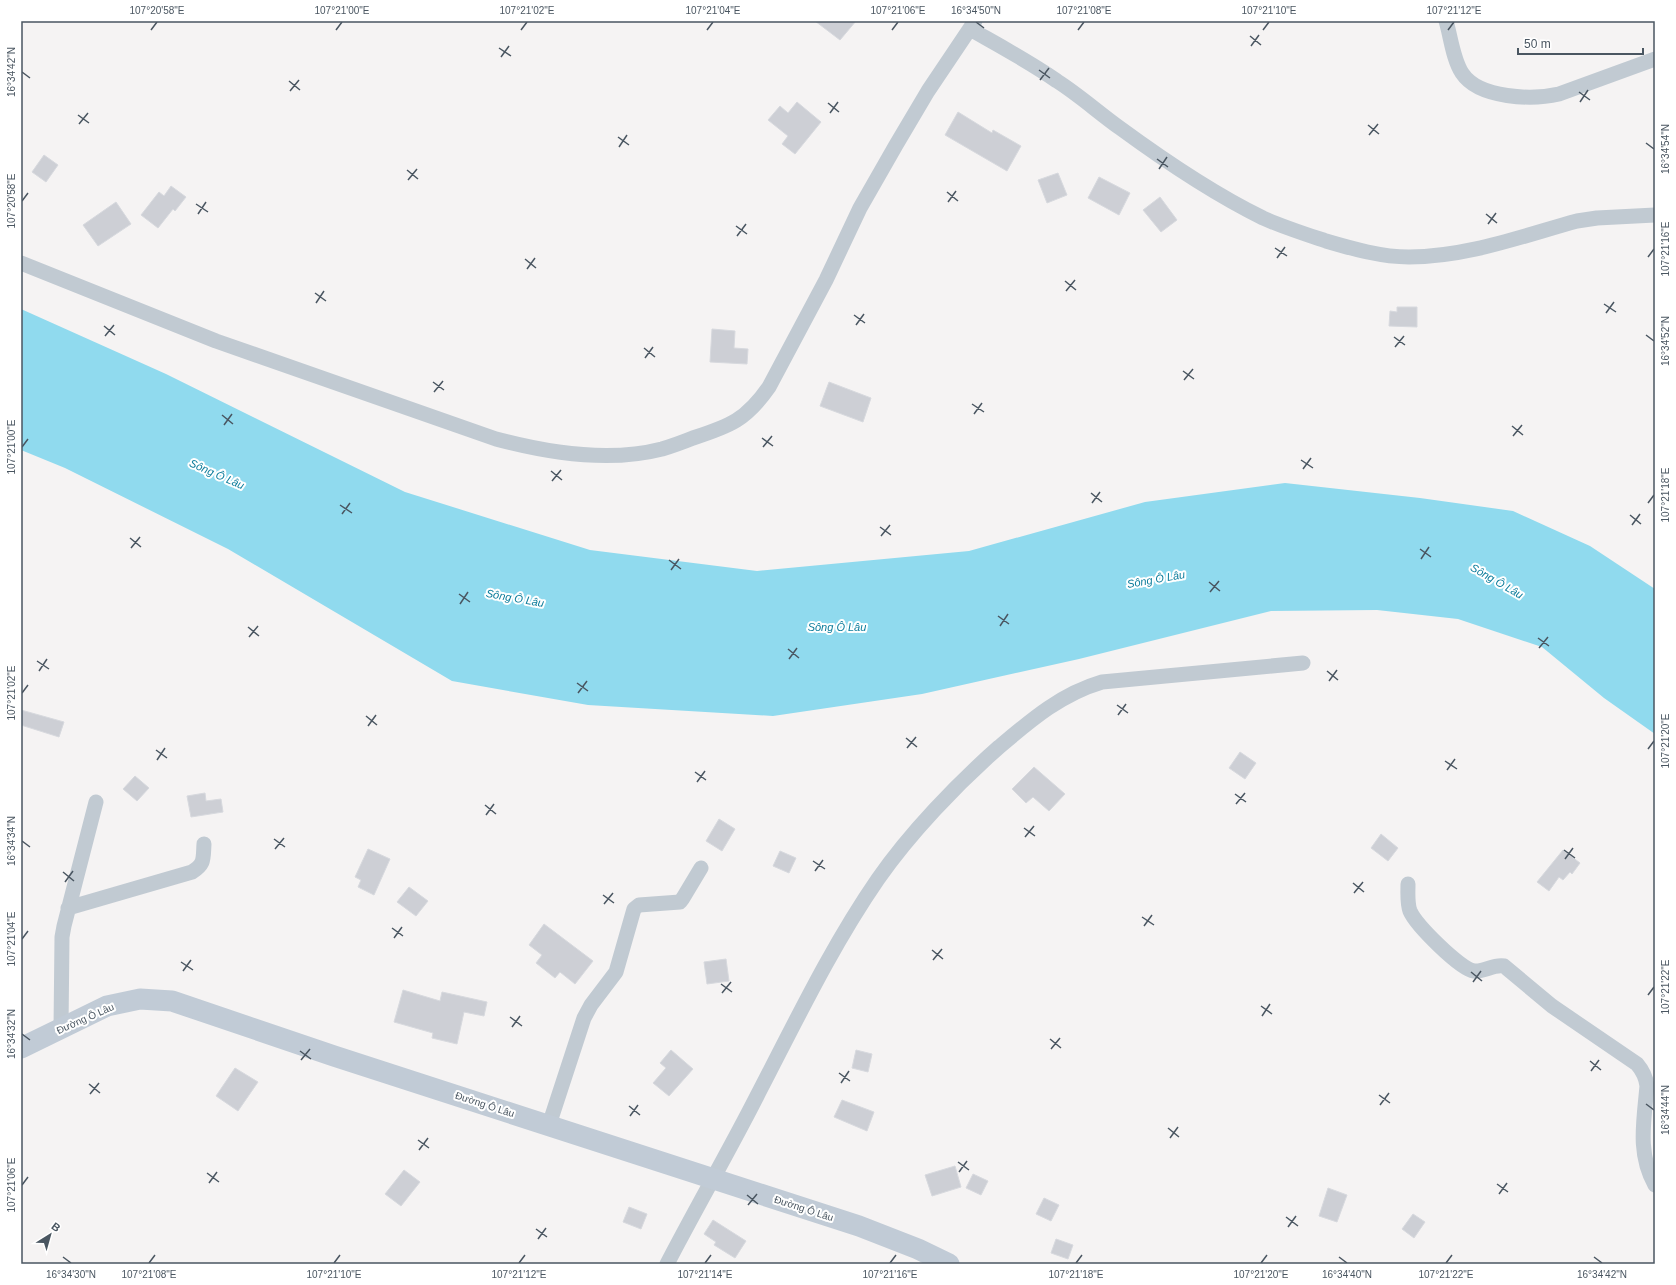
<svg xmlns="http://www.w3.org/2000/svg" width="1676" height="1285" font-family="Helvetica,sans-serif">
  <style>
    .water { fill: #90daee }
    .building { fill: #cdcfd5; stroke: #d7d9de }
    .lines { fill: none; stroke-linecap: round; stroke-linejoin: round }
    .street { stroke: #c1cad2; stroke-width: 15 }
    .secondary { stroke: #c1cbd6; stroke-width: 21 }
    .ticks { fill: none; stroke: #4a5661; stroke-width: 1.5 }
    .labels { text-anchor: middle; stroke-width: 4; stroke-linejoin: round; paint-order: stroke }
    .street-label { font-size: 10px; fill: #4a5661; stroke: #fff }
    .water-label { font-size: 11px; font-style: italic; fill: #0c7c9b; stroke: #fff }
    .neatline { fill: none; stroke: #4a5661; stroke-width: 1.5 }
    .ticks-label { font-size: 10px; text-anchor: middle; fill: #4a5661 }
  </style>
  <rect width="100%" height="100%" fill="#f5f3f3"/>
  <path class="water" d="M 21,309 L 166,374 L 405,492 L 590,550 L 757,571 L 969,551 L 1145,502 L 1285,483 L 1420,498 L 1513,511 L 1590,546 L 1655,589 L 1655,734 L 1604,698 L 1542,647 L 1458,619 L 1377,610 L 1271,611 L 1079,659 L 922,694 L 773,716 L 588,705 L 452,681 L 228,549 L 65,468 L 21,450 Z"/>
  <path class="building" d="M 815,21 L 856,21 L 840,40 Z
    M 797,102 L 821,122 L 795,154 L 782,144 L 788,136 L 768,120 L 780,106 L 788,113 Z
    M 958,112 L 992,133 L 993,130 L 1021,146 L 1007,171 L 945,135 Z
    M 44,155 L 58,165 L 46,182 L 32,172 Z
    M 1058,173 L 1067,195 L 1047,203 L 1038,180 Z
    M 1099,177 L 1130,193 L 1119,215 L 1088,198 Z
    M 171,186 L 186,197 L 175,211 L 173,209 L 158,228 L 141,215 L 159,192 L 164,196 Z
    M 1160,197 L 1177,220 L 1161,232 L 1143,210 Z
    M 116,202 L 131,224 L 98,246 L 83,225 Z
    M 1397,307 L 1417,307 L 1417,327 L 1389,326 L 1390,311 L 1397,312 Z
    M 712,329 L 735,331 L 734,348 L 748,349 L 747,364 L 710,362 Z
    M 829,382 L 871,398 L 863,422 L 820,406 Z
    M 21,710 L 64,722 L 59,737 L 21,725 Z
    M 1240,752 L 1256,763 L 1245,779 L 1229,768 Z
    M 1034,767 L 1065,794 L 1049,811 L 1033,797 L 1026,803 L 1012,789 Z
    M 135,776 L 149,788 L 137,801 L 123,789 Z
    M 205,793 L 206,801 L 221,799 L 223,812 L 191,817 L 187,796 Z
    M 719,819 L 735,829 L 722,851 L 706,841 Z
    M 1381,834 L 1398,848 L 1388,861 L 1371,848 Z
    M 368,849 L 390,859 L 374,895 L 358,887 L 361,880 L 355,877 Z
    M 1563,850 L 1580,863 L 1572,874 L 1570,872 L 1563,880 L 1559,877 L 1549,891 L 1537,882 Z
    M 780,851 L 796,858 L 789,873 L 773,866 Z
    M 409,887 L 428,901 L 416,916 L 397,902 Z
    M 544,924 L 593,961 L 575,984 L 560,972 L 555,978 L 536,963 L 542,955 L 529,945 Z
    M 726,959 L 729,981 L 707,984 L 704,962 Z
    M 403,990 L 440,1001 L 442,992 L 487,1002 L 484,1016 L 464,1012 L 457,1044 L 432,1038 L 433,1033 L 394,1022 Z
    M 671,1050 L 693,1069 L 669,1096 L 653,1083 L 666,1068 L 660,1063 Z
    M 856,1050 L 872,1054 L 868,1072 L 852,1068 Z
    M 235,1068 L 258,1082 L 238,1111 L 216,1096 Z
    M 842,1100 L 874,1112 L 867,1131 L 834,1117 Z
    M 955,1166 L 961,1187 L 932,1196 L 925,1175 Z
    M 404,1170 L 420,1182 L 401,1206 L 385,1194 Z
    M 973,1174 L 988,1181 L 981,1195 L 966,1188 Z
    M 1328,1188 L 1347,1195 L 1337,1222 L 1319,1216 Z
    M 1044,1198 L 1059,1205 L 1051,1221 L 1036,1214 Z
    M 629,1207 L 647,1214 L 641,1229 L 623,1222 Z
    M 1413,1214 L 1425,1222 L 1414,1238 L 1402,1229 Z
    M 713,1220 L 746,1241 L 735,1258 L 714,1245 L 716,1242 L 704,1234 Z
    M 1056,1239 L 1073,1245 L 1068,1259 L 1051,1253 Z"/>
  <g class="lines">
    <path class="street" d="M 1446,21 C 1451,38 1453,59 1462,73 C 1479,99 1533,100 1559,94 L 1655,59
      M 970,29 C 1000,46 1030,62 1057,81 C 1079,95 1099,113 1120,128 C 1165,161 1212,193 1263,218 C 1283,227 1305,234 1326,241 C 1353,249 1382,257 1409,257 C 1467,257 1522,236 1577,221 L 1597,218 L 1655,215
      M 21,263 L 216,341 L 496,439 C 548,453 608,463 662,449 C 672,446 683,442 693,438 C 730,426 746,420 769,387 L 826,280 L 860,208 L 896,145 L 928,91 L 975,21
      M 1408,884 C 1408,893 1407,903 1410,911 C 1416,925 1460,969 1474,971 C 1485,972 1493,964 1504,966 L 1552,1006 L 1637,1064 C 1643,1071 1646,1077 1647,1086 C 1644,1121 1637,1153 1655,1185
      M 68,908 L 192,872 C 205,864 203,859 204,844
      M 61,1029 L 62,937 L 64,926 L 96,802
      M 549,1125 L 584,1018 L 591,1005 L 616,972 L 634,909 L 639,905 L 680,902 L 683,898 L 701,868
      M 667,1264 C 696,1208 728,1153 757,1096 C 795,1023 831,947 878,879 C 910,833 957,784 999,747 C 1031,720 1061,694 1102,682 L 1303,663"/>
    <path class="secondary" d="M 21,1048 L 107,1006 L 140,999 L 172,1001 L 334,1056 L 859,1226 L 918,1249 L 949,1264"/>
  </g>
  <path class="ticks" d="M 976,22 L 984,28M 151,30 L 157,22M 336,30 L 342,22M 521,30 L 527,22M 707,30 L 713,22M 892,30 L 898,22M 1078,30 L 1084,22M 1263,30 L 1269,22M 1448,30 L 1454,22M 1250,36 L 1261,45M 1251,46 L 1259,35M 499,48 L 511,56M 501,57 L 509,46M 1039,70 L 1050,78M 22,72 L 30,78M 1040,80 L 1049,68M 289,81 L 300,90M 290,91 L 299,80M 1579,92 L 1590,100M 1580,102 L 1588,90M 828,103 L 839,112M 830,113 L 838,102M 78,115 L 89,123M 79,124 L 88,113M 1368,125 L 1379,134M 1369,135 L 1378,124M 618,137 L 629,145M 1646,143 L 1654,149M 619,147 L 627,135M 1157,159 L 1168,167M 1159,169 L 1167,157M 407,170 L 418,179M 408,180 L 417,169M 947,192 L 958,201M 22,201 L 28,193M 948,202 L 956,191M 196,204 L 208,212M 198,214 L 206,202M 1486,214 L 1497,223M 1488,224 L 1496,213M 736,226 L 747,234M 737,236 L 746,224M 1275,248 L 1287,256M 1648,257 L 1654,249M 1277,258 L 1285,247M 525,259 L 536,268M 527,269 L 535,258M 1065,281 L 1076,290M 1066,291 L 1075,280M 315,293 L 326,301M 316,303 L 324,291M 1604,304 L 1616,312M 1606,313 L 1614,302M 854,315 L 865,323M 856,325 L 864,314M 104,326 L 115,335M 1646,335 L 1654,341M 105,336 L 114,325M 1394,337 L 1405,345M 1395,347 L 1404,336M 644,348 L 655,357M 645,358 L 653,347M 1183,371 L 1194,379M 1184,380 L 1193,369M 433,382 L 444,390M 434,392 L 443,381M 972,404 L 984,412M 974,414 L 982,403M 222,415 L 233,424M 224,425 L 232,414M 1512,426 L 1523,435M 1513,436 L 1522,425M 762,438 L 773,446M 22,447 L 28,439M 763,447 L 772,436M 1301,460 L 1313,468M 1303,469 L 1311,458M 551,471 L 562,480M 552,481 L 561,470M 1091,493 L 1102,502M 1092,503 L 1100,492M 1648,503 L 1654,495M 340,505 L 352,513M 342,514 L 350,503M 1630,515 L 1641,524M 1632,525 L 1640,514M 880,527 L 891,535M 881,536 L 890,525M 130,538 L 141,547M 131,548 L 140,537M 1420,549 L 1431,557M 1421,559 L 1429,547M 669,560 L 681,569M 671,570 L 679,559M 1209,582 L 1220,591M 1210,592 L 1219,581M 459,594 L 470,602M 460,604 L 468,592M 998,616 L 1009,624M 1000,626 L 1008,614M 248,627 L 259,636M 249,637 L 258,626M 1538,638 L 1549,646M 1539,648 L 1548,637M 788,649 L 799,658M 789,659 L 797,648M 37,661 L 49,669M 39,671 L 47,659M 1327,671 L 1338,680M 1329,681 L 1337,670M 577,683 L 588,691M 22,693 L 28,685M 578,693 L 587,681M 1117,705 L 1128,713M 1118,715 L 1126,704M 366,716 L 377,725M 368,726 L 376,715M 906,738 L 917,747M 907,748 L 916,737M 1648,749 L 1654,741M 156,750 L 167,758M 157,760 L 165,748M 1445,761 L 1457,769M 1447,770 L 1455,759M 695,772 L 706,780M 697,782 L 705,771M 1235,794 L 1246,802M 1236,804 L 1245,793M 485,805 L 496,814M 486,815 L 494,804M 1024,828 L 1035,836M 1025,837 L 1034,826M 274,839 L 285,847M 22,841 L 30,847M 275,849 L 284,838M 1564,850 L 1575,858M 1565,859 L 1573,848M 813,861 L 825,869M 815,871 L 823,860M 63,872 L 74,881M 65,882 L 73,871M 1353,883 L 1364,892M 1354,893 L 1363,882M 603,895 L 614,903M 604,904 L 613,893M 1142,917 L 1154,925M 1144,926 L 1152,915M 392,928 L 403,936M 394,938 L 402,927M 22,939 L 28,931M 932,950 L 943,959M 933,960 L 942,949M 181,962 L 193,970M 183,971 L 191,960M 1471,972 L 1482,981M 1473,982 L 1481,971M 721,984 L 732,992M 722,993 L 731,982M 1648,995 L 1654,987M 1261,1006 L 1272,1014M 1262,1016 L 1270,1004M 510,1017 L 522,1026M 512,1027 L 520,1016M 22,1034 L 30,1040M 1050,1039 L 1061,1048M 1051,1049 L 1060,1038M 300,1051 L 311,1059M 301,1060 L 310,1049M 1590,1061 L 1601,1070M 1591,1071 L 1599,1060M 839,1073 L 850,1081M 841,1083 L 849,1071M 89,1084 L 100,1093M 90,1094 L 99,1083M 1379,1095 L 1390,1103M 1646,1104 L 1654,1110M 1380,1105 L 1389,1093M 629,1106 L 640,1115M 630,1116 L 638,1105M 1168,1128 L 1179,1137M 1170,1138 L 1178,1127M 418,1140 L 429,1148M 419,1150 L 428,1138M 958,1162 L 969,1170M 959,1172 L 967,1161M 207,1173 L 219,1182M 209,1183 L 217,1172M 1497,1184 L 1508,1192M 22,1185 L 28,1177M 1499,1194 L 1507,1183M 747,1195 L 758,1204M 748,1205 L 757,1194M 1286,1217 L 1298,1226M 1288,1227 L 1296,1216M 536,1229 L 547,1237M 538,1239 L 546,1228M 63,1257 L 71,1263M 1339,1257 L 1347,1263M 1594,1257 L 1602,1263M 149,1263 L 155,1255M 334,1263 L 340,1255M 519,1263 L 525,1255M 705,1263 L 711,1255M 890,1263 L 896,1255M 1076,1263 L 1082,1255M 1261,1263 L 1267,1255M 1446,1263 L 1452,1255"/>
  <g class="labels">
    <g class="street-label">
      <text transform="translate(85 1018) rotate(-24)" y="4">Đường Ô Lâu</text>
      <text transform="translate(485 1104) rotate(18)" y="4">Đường Ô Lâu</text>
      <text transform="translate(804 1208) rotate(18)" y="4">Đường Ô Lâu</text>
    </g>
    <g class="water-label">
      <text transform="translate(217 474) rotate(24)" y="4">Sông Ô Lâu</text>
      <text transform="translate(1156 579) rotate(-10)" y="4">Sông Ô Lâu</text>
      <text transform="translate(1497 581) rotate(30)" y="4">Sông Ô Lâu</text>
      <text transform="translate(515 598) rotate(10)" y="4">Sông Ô Lâu</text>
      <text x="837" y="631">Sông Ô Lâu</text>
    </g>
  </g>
  <rect width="1676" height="1285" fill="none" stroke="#ffffff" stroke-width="44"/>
  <g transform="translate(50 1235) rotate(37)" stroke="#ffffff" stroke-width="3" paint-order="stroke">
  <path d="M0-3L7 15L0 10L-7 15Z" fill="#4a5661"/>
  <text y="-6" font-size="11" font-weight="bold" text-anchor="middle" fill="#4a5661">B</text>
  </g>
  <path d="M1518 48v6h125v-6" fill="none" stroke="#4a5661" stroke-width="2"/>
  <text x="1524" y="48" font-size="12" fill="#4a5661" stroke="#ffffff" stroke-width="3" paint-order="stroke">50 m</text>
  <rect x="22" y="22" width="1632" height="1241" class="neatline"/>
  <g class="ticks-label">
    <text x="157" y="14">107°20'58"E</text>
    <text x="342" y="14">107°21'00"E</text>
    <text x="527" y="14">107°21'02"E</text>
    <text x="713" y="14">107°21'04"E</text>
    <text x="898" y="14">107°21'06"E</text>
    <text x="976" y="14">16°34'50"N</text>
    <text x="1084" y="14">107°21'08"E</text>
    <text x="1269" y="14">107°21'10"E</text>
    <text x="1454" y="14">107°21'12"E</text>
    <text transform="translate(11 72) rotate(-90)" y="4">16°34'42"N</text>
    <text transform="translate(1665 149) rotate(-90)" y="4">16°34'54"N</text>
    <text transform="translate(11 201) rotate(-90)" y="4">107°20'58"E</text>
    <text transform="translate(1665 249) rotate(-90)" y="4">107°21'16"E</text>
    <text transform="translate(1665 341) rotate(-90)" y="4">16°34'52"N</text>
    <text transform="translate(11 447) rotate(-90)" y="4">107°21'00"E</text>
    <text transform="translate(1665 495) rotate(-90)" y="4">107°21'18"E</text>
    <text transform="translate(11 693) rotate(-90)" y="4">107°21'02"E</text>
    <text transform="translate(1665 741) rotate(-90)" y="4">107°21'20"E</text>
    <text transform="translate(11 841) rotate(-90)" y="4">16°34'34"N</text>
    <text transform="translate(11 939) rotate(-90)" y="4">107°21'04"E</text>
    <text transform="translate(1665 987) rotate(-90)" y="4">107°21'22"E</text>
    <text transform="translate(11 1034) rotate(-90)" y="4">16°34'32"N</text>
    <text transform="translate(1665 1110) rotate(-90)" y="4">16°34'44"N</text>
    <text transform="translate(11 1185) rotate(-90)" y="4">107°21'06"E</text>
    <text x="71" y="1278">16°34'30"N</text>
    <text x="149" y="1278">107°21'08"E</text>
    <text x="334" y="1278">107°21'10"E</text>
    <text x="519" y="1278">107°21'12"E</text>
    <text x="705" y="1278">107°21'14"E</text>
    <text x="890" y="1278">107°21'16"E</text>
    <text x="1076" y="1278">107°21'18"E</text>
    <text x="1261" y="1278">107°21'20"E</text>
    <text x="1347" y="1278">16°34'40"N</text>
    <text x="1446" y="1278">107°21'22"E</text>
    <text x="1602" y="1278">16°34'42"N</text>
  </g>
</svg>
